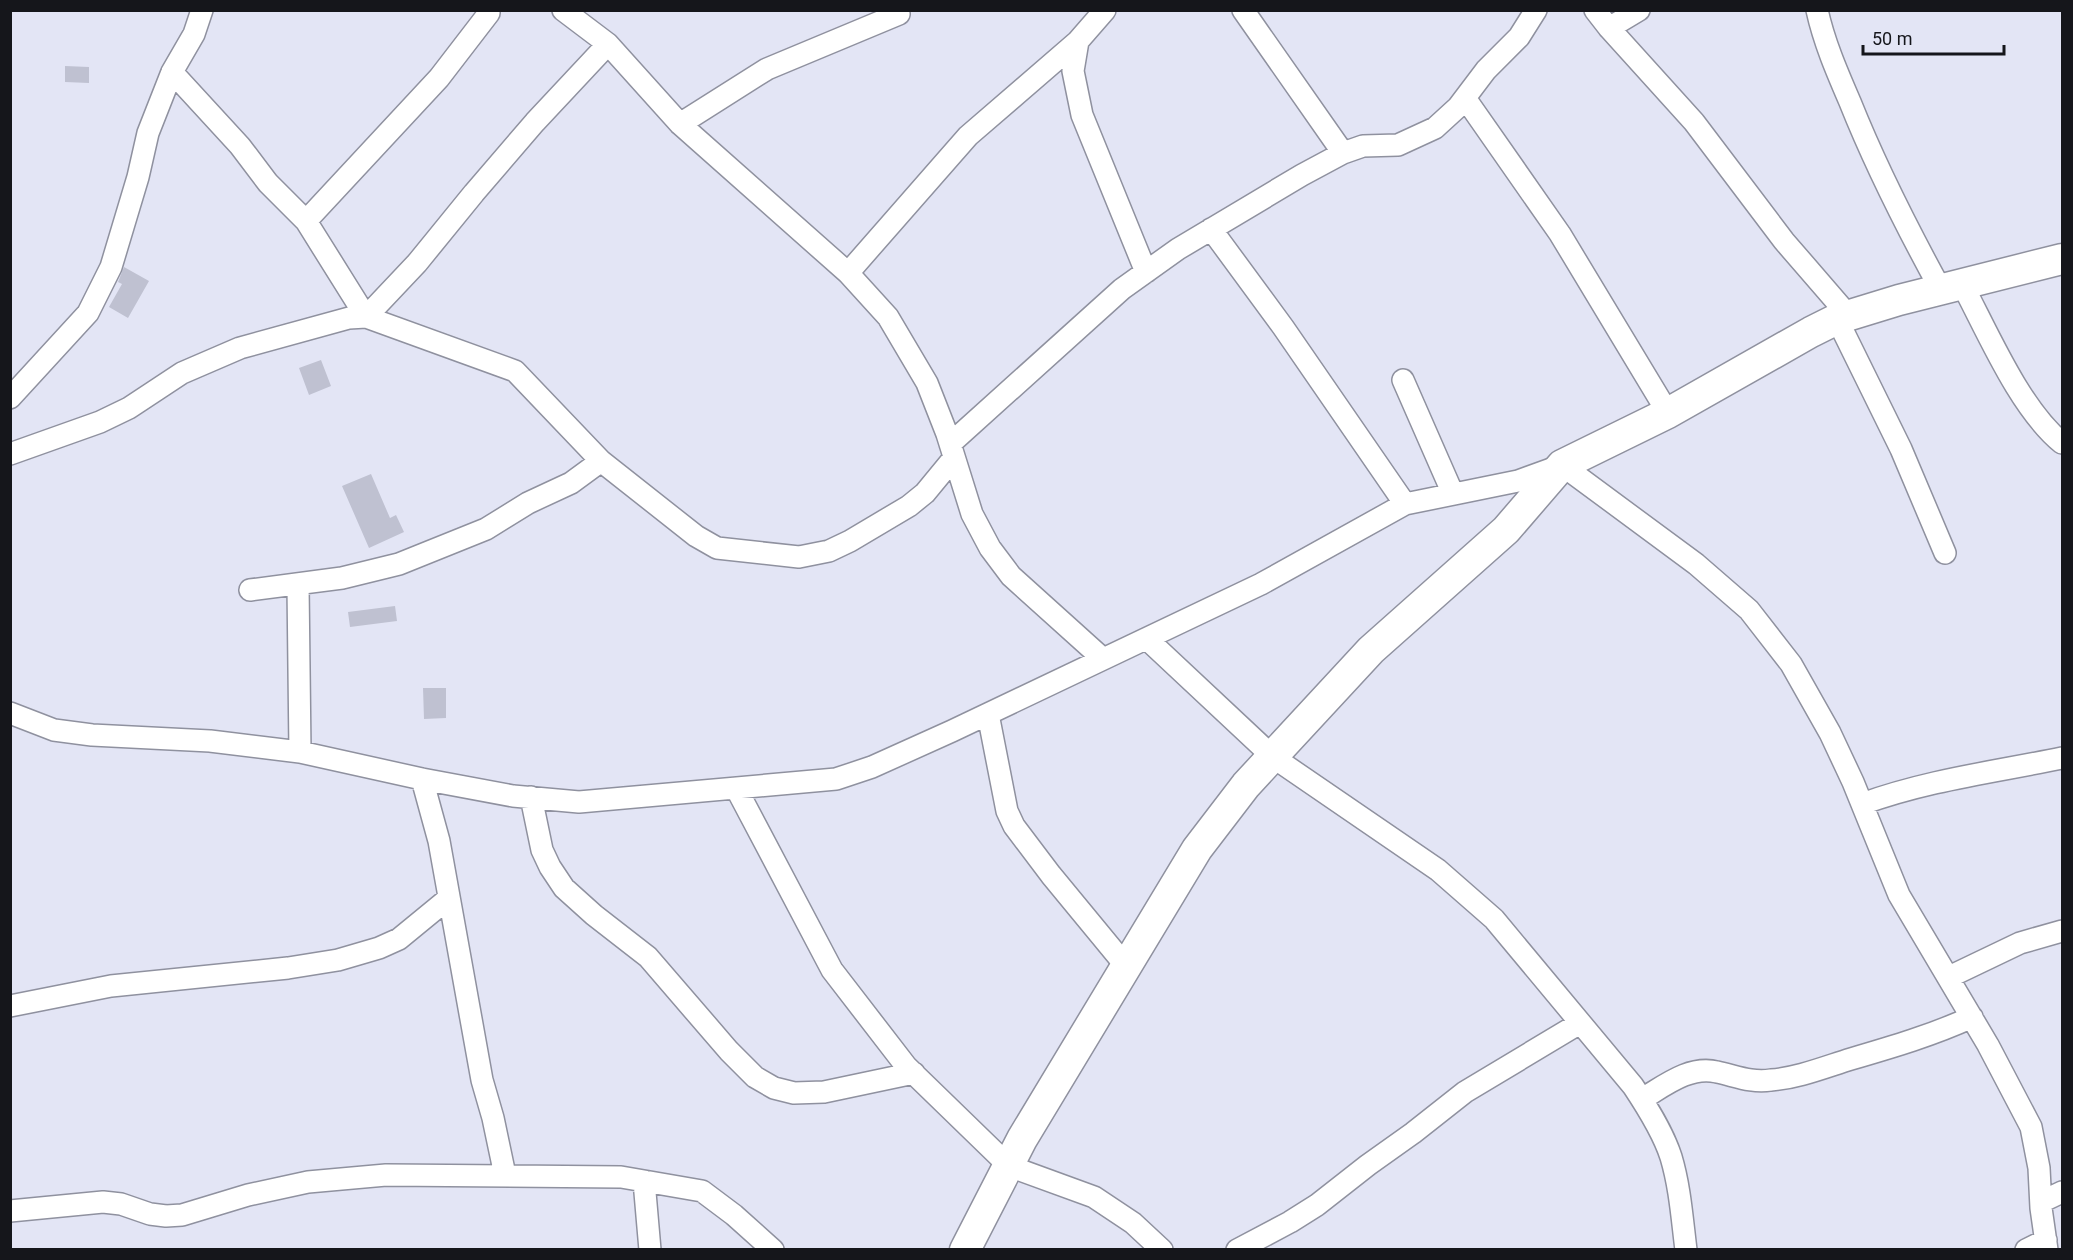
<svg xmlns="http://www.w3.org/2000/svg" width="2073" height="1260" font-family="Roboto,sans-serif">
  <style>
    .building { fill: #bfc1d1 }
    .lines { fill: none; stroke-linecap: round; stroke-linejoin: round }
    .street-casing { stroke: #8f919f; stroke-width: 24 }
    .secondary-casing { stroke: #8f919f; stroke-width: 33 }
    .street { stroke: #fff; stroke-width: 21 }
    .secondary { stroke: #fff; stroke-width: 30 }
  </style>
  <rect width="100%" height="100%" fill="#e3e5f5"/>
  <path class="building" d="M 65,66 L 89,67 L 89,83 L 65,82 Z
    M 124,267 L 149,281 L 128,318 L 109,307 L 122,284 L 118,282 Z
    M 321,360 L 331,386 L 309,395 L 299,368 Z
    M 371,474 L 390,518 L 396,515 L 404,532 L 369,548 L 342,486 Z
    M 395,606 L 397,621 L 350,627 L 348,612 Z
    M 423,688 L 446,688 L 446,718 L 424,719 Z"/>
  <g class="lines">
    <g class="street-casing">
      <path id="street" d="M 563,10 L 608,44 L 680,124 L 848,273 L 888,317 L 927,383 L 947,434 L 972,514 L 990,548 L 1011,576 L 1102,658
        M 1243,10 L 1343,153
        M 1595,10 L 1609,28 L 1694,122 L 1784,241 L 1848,315
        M 1817,10 C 1824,42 1837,72 1850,102 C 1876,167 1907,228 1941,290
        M 1609,28 L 1639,10
        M 1078,41 L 1073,71 L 1082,115 L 1146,272
        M 172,72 L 240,146 L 268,183 L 306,221 L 366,317
        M 1465,98 L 1560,234 L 1668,413
        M 680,124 L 767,69 L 899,14
        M 306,221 L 439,78 L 489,13
        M 1211,229 L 1283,327 L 1405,504
        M 848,273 L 968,136 L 1078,41 L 1105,10
        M 1962,284 C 1988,333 2020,409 2062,443
        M 366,317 L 417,263 L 474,193 L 535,122 L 608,44
        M 1837,319 L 1901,449 L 1945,553
        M 1403,380 L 1453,494
        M 10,398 L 88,313 L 111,267 L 138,177 L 148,133 L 172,72 L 194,34 L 202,10
        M 950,444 L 1122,289 L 1178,249 L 1302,175 L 1343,153 L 1363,146 L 1398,145 L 1435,128 L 1458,107 L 1486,70 L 1519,37 L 1536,10
        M 10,454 L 100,422 L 129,408 L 182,373 L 240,348 L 349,318 L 366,317 L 515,371 L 601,461 L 696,536 L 717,548 L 799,557 L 829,551 L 850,541 L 909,506 L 925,493 L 953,459
        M 298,585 L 300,752
        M 250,590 L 342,578 L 399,564 L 486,529 L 528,503 L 571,483 L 601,461
        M 1147,639 L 1273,757 L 1438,870 L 1494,919 L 1633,1086 C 1647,1107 1663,1132 1671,1157 C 1680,1187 1682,1218 1686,1250
        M 10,713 L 54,730 L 92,735 L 210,741 L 300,752 L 422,779 L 513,796 L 579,802 L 836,779 L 872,767 L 952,731 L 1261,584 L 1405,504 L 1518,481 L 1562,465 L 1696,564 L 1749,610 L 1791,664 L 1830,733 L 1853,782 L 1899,895 L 1988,1045 L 2031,1127 L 2039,1168 L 2041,1208 L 2047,1250
        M 988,714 L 1007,811 L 1014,826 L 1051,875 L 1126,966
        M 422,779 L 439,841 L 482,1080 L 493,1118 L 505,1175
        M 736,788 L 832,970 L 906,1066 L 1009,1166 L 1094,1197 L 1133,1223 L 1162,1250
        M 531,797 L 542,850 L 550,867 L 564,888 L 594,915 L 648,957 L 729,1051 L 755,1077 L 774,1088 L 794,1093 L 824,1092 L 914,1073
        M 1862,804 C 1928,780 1994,772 2062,758
        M 1949,977 L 2020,943 L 2062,931
        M 10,1006 L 111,986 L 288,968 L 338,960 L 379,948 L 399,939 L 449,898
        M 1642,1099 C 1664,1086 1690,1065 1717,1072 C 1736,1076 1751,1083 1771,1080 C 1798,1078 1825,1067 1851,1059 C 1892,1047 1933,1035 1972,1017
        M 644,1181 L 650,1250
        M 2041,1202 L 2062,1192
        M 10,1211 L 103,1202 L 121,1204 L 150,1214 L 166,1216 L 182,1215 L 248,1195 L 308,1182 L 386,1175 L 621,1177 L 702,1191 L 734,1215 L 773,1250
        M 1237,1250 L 1290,1222 L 1317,1205 L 1368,1165 L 1413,1133 L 1465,1092 L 1580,1023
        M 2026,1250 L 2046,1240"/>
    </g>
    <g class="secondary-casing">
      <path id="secondary" d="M 965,1250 L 1022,1139 L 1197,849 L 1246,785 L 1371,650 L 1506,530 L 1562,465 L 1668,413 L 1811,332 L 1837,319 L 1899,300 L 2062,259"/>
    </g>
    <use href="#street" class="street"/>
    <use href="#secondary" class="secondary"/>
  </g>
  <rect width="2073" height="1260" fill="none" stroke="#15161b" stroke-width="24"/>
  <path d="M1863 45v9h141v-9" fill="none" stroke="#15161b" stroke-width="3"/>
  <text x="1872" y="45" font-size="18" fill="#15161b" stroke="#e3e5f5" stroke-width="4.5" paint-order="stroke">50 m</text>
</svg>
